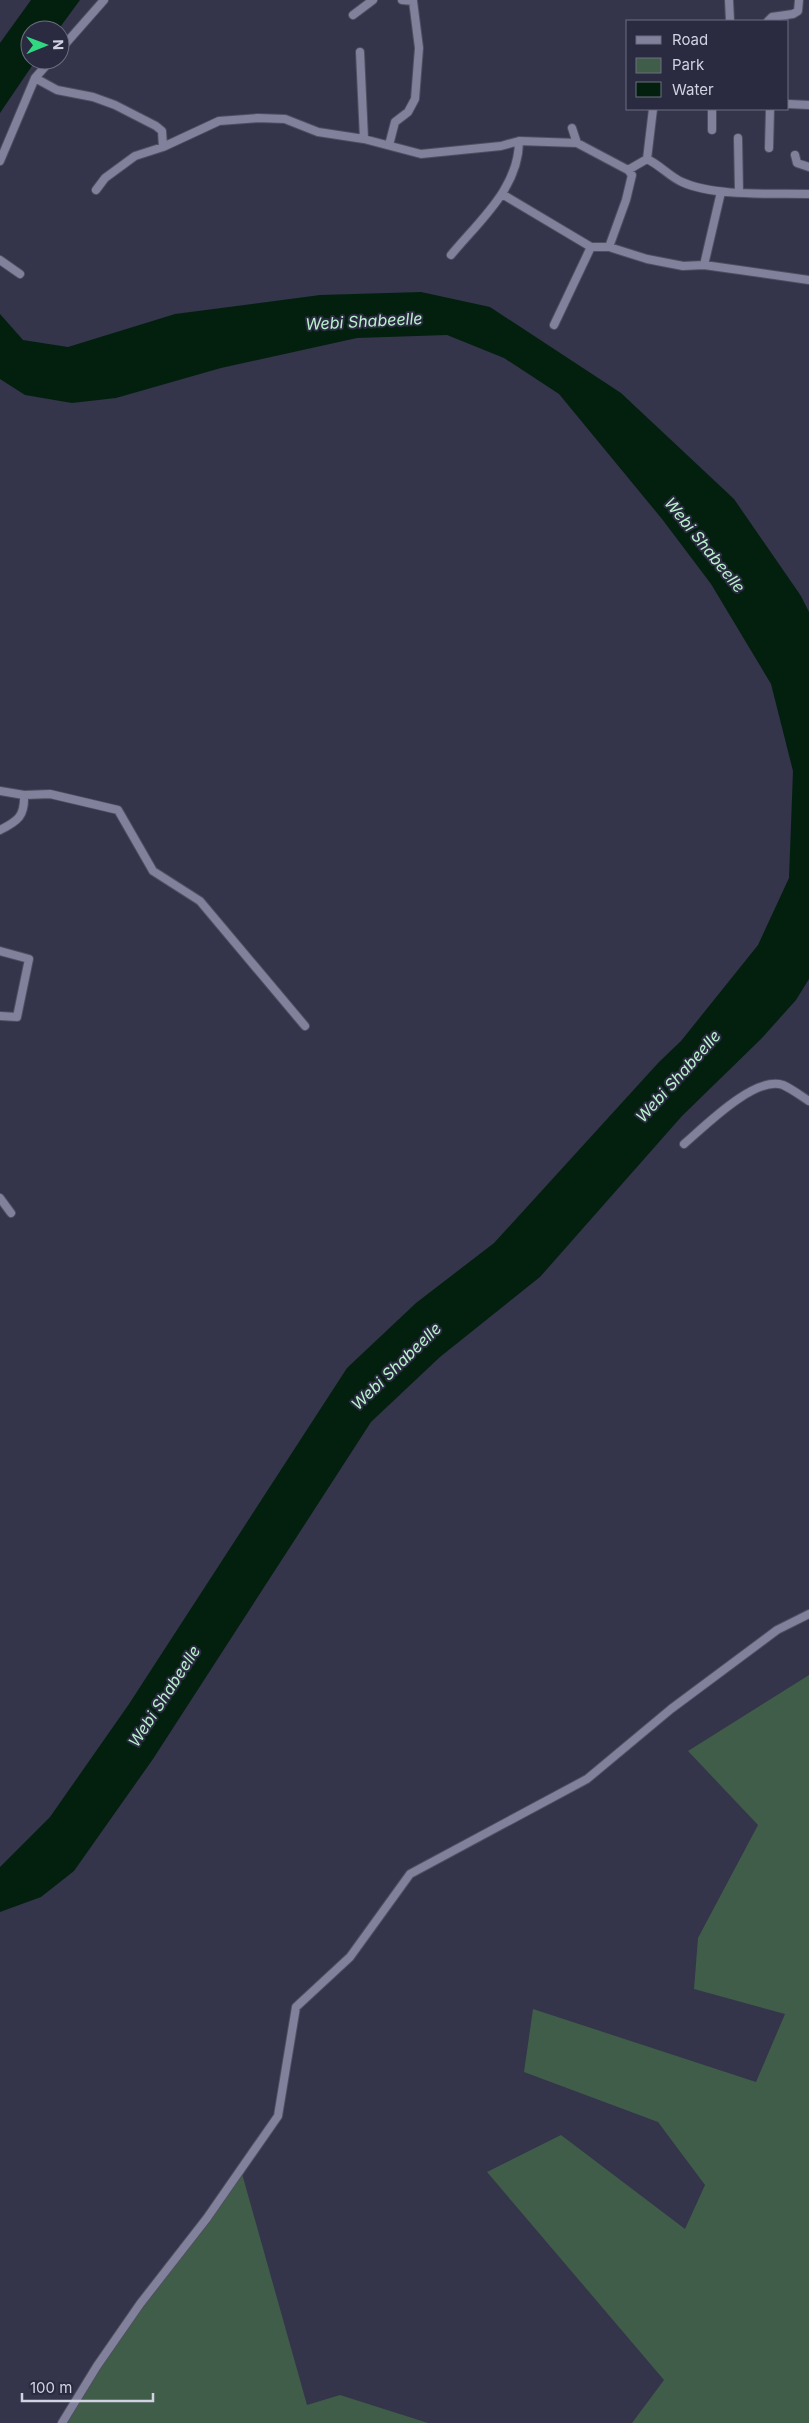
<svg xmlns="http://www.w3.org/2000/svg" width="809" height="2423" font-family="Inter,sans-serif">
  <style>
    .green { fill: #405d49 }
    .water { fill: #03200f }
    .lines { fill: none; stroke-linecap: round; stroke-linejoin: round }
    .street-casing { stroke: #4f4f62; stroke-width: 10 }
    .street { stroke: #81819c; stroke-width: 8 }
    .labels { text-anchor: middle; stroke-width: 4; stroke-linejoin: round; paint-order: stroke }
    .water-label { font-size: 16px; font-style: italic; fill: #b9f2cb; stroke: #2a2a40 }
  </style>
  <rect width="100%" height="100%" fill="#34344b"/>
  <path class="green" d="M 809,1675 L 809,2423 L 632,2423 L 664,2380 L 487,2172 L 561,2135 L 685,2229 L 705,2185 L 658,2122 L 524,2072 L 533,2009 L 756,2082 L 785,2014 L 694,1989 L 698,1938 L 758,1825 L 688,1751 Z
    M 241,2170 L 307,2405 L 340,2395 L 428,2423 L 62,2423 L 97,2366 Z"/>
  <path class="water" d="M 31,0 L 80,0 L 58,30 L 30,30 L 30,60 L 36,60 L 0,113 L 0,43 Z
    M 421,292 L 490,307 L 621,393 L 734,499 L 801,596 L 809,612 L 809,979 L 796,1000 L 761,1039 L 682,1116 L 540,1277 L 440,1357 L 371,1422 L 153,1759 L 74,1871 L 41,1897 L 0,1912 L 0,1867 L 50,1817 L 129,1704 L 347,1368 L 416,1303 L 494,1243 L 659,1062 L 681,1041 L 758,945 L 789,878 L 793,771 L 771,684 L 711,584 L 662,519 L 559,394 L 504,358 L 447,335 L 357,338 L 221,368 L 116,398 L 72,403 L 25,395 L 0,379 L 0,314 L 23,340 L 68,347 L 175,314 L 320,295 Z"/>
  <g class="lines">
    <g class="street-casing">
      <path id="street" d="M 729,0 L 730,21
        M 353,15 L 373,0
        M 768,21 L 772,17 L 793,14 L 798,11 L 799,0
        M 60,50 L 104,0
        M 360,52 L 364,139
        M 35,78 L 57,90 L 93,97 L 115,105 L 156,126 L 162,131 L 163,147
        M 788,104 L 809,105
        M 572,128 L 577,143
        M 712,130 L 712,109
        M 738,138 L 739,192
        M 389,145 L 395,122 L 408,112 L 415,99 L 419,48 L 413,1 L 402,0
        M 769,148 L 770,109
        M 795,155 L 797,163 L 809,167
        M 647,159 C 660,165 670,177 682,182 C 715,197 773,193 809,194
        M 647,159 L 653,109
        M 0,161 L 35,78 L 51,60
        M 628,170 L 647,159
        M 96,190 L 105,178 L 135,156 L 163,147 L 219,121 L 258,118 L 285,119 L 318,132 L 364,139 L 421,154 L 501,146 L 519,141 L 577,143 L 628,170 L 632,175 L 626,200 L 609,247
        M 502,194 L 591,247 L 609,247 L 647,259 L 683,266 L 704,265 L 809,280
        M 451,255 C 479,221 519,188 519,141
        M 0,260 L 20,274
        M 704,265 L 721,192
        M 554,325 L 591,247
        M 0,791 L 24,795 L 50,794 L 118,810 L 153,871 L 200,901 L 305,1026
        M 0,830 C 18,821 25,816 24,795
        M 0,951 L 29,959 L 17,1017 L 0,1016
        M 684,1144 C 704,1127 755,1075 783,1085 C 792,1089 801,1096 809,1101
        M 0,1198 L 11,1213
        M 62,2423 L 97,2366 L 140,2304 L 207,2218 L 278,2116 L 296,2007 L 350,1957 L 410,1874 L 587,1779 L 671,1709 L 777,1630 L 809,1614"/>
    </g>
    <use href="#street" class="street"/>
  </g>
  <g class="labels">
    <g class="water-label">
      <text transform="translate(364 321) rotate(-3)" y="6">Webi Shabeelle</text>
      <text transform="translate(705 545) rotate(51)" y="6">Webi Shabeelle</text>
      <text transform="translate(678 1076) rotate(-48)" y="6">Webi Shabeelle</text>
      <text transform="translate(396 1366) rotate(-44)" y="6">Webi Shabeelle</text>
      <text transform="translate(164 1696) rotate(-57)" y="6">Webi Shabeelle</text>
    </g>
  </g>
  <rect x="626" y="20" width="162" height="90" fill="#2a2a40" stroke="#6d6e81"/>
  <rect x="636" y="36" width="25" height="8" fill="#81819c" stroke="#6d6e81"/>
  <text x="672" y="45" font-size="15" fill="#d2d3e2">Road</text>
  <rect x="636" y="58" width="25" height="15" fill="#405d49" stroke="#6d6e81"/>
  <text x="672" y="70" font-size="15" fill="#d2d3e2">Park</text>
  <rect x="636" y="82" width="25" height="15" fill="#03200f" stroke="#6d6e81"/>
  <text x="672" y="95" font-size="15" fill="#d2d3e2">Water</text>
  <g transform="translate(45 45) rotate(89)"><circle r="24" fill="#2a2a40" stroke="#6d6e81"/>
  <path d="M0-4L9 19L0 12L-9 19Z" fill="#31d882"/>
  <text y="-8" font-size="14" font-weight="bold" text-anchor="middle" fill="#d2d3e2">N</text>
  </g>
  <path d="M22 2393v8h131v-8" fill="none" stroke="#d2d3e2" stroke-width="2.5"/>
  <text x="30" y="2393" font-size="15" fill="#d2d3e2" stroke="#2a2a40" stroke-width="4" paint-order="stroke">100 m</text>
</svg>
